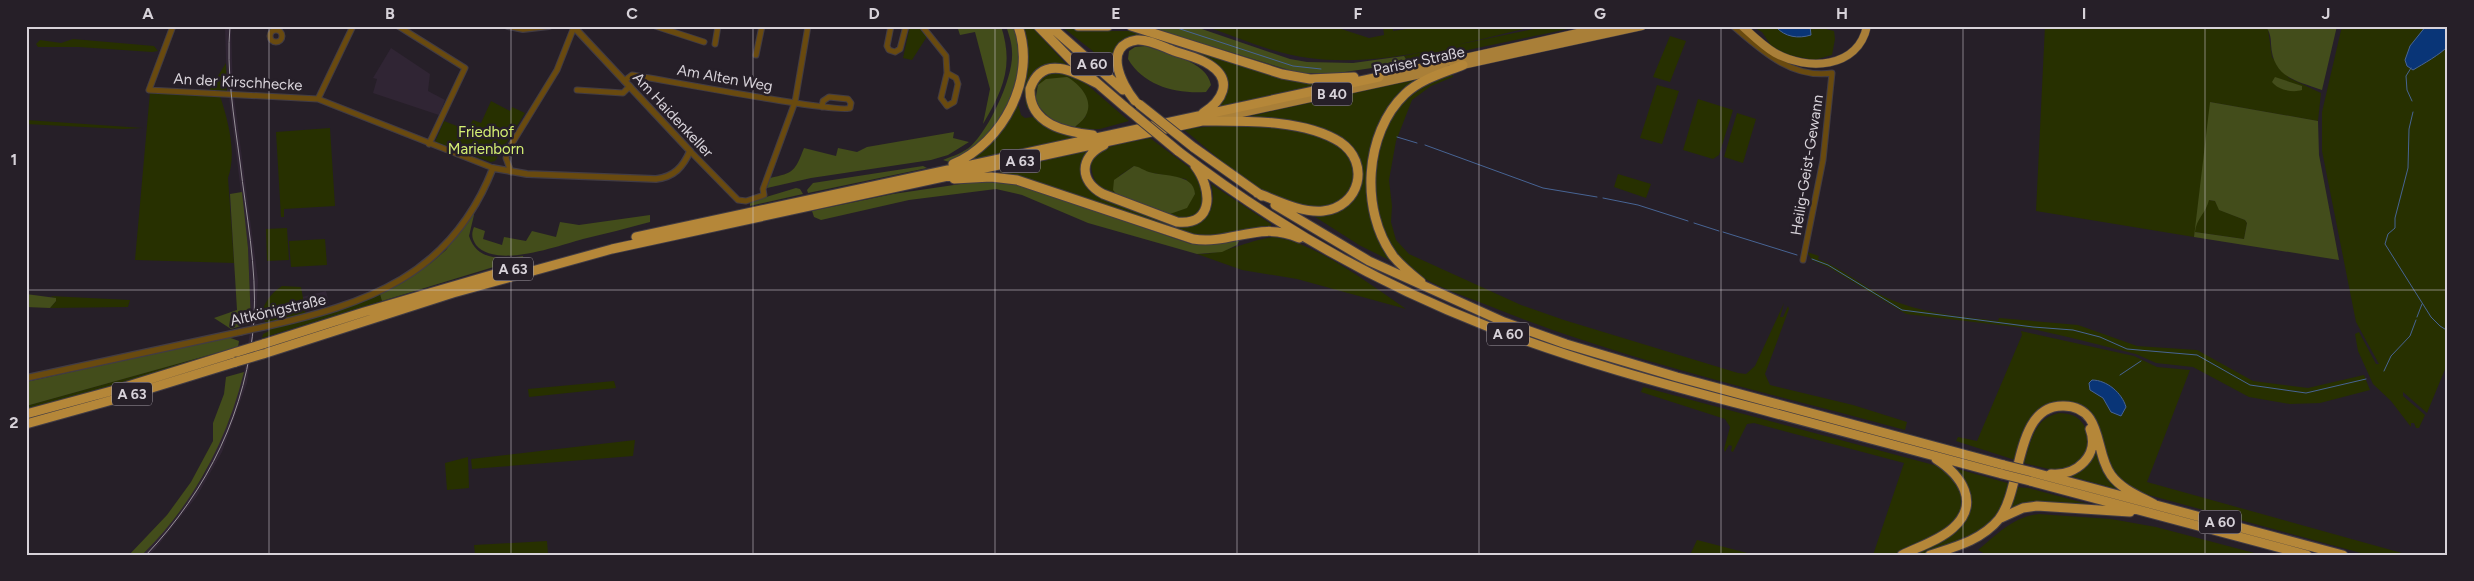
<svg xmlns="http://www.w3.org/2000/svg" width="2474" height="581" font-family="Figtree,sans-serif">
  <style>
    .built { fill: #302534 }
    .green { fill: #273000 }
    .forest { fill: #434d1b; fill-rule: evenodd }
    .water { fill: #093577; stroke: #476494 }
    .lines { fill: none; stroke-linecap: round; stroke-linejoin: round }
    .stream { stroke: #476494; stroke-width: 1 }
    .minor-casing { stroke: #423c44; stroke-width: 7 }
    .tertiary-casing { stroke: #423c44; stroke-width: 8 }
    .trunk-casing { stroke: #423c44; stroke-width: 9 }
    .motorway-casing { stroke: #423c44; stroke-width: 11 }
    .minor { stroke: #694a0f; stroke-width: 5 }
    .tertiary { stroke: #694a0f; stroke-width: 5.5 }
    .trunk { stroke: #a97f38; stroke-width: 8 }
    .motorway { stroke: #b58739; stroke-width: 9 }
    .rail { stroke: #979199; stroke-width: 1 }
    .tertiary-bridge-casing { stroke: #423c44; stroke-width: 8; stroke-linecap: butt }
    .motorway-bridge-casing { stroke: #423c44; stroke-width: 11; stroke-linecap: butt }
    .tertiary-bridge { stroke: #694a0f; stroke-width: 5.5 }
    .motorway-bridge { stroke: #b58739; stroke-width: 9 }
    .grid { fill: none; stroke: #d7d2d9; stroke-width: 1; stroke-opacity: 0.55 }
    .labels { text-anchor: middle; stroke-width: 5; stroke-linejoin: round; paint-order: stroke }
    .shield { fill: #261f28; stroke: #a29ca4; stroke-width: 1 }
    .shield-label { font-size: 14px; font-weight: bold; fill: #d7d2d9 }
    .street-label { font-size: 15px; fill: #d7d2d9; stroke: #261f28 }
    .park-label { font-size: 15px; fill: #d5f073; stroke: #261f28 }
    .neatline { fill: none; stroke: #d7d2d9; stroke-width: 2 }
    .grid-label { font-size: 16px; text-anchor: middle; font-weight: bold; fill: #d7d2d9 }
  </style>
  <rect width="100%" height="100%" fill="#261f28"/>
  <path class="built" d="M 225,26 L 231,26 L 233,93 L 227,93 Z
    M 391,48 L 430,74 L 428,91 L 445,100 L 439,115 L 373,93 L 377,79 L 373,78 Z
    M 229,96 L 234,97 L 258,280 L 256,317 L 247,383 L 222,452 L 197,496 L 156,548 L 149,555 L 142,555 L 176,517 L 204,475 L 229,420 L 245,368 L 251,323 L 248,248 Z
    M 326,291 L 329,303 L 305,308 L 302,297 Z"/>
  <path class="green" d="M 910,26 L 919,26 L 928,35 L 912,60 L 903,58 Z
    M 1021,26 L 1031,26 L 1067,65 L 1032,78 L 1033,110 L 1077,137 L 971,160 L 989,145 L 1017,100 L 1021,115 L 1025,118 L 1033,117 L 1026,106 L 1024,91 L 1022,90 L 1028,53 Z
    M 1061,26 L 1082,31 L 1137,31 L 1329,82 L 1217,107 L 1221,70 L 1139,36 C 1123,37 1112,52 1113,67 Z
    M 1204,26 L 1332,26 L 1369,38 L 1384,35 L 1383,26 L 1393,28 L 1393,31 L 1427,26 L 1537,26 C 1464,42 1384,68 1309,58 C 1273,54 1238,37 1204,26 Z
    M 1548,26 L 1582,26 L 1406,63 L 1406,58 L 1404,56 Z
    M 1751,26 L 1825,26 L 1826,29 L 1834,31 L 1835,39 L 1832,55 L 1814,60 L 1788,55 L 1772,47 L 1762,32 Z
    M 2045,26 L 2265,26 L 2268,29 L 2272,57 L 2289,78 L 2321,93 L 2318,121 L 2210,102 L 2209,200 L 2215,201 L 2220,210 L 2245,220 L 2247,223 L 2244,239 L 2195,232 L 2194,237 L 2036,211 Z
    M 2342,26 L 2448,26 L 2448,362 L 2427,413 L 2403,392 L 2403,396 L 2425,415 L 2419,428 L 2416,428 L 2414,423 L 2411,423 L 2411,427 L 2391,401 L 2373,384 L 2358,351 L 2355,334 L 2359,332 L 2376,364 L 2379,364 L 2356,322 L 2322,151 L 2322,112 Z
    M 1670,36 L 1686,41 L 1670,82 L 1653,77 Z
    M 73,39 L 154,46 L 158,51 L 152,52 L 79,47 L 38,47 L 36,44 L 40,40 L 61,43 Z
    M 226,63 L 227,93 L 208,92 Z
    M 1054,72 L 1076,75 L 1129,121 L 1100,129 L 1077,130 L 1075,127 L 1086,116 L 1038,85 L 1035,94 L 1034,89 L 1039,80 Z
    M 1452,74 L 1453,77 L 1431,86 L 1412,100 L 1396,141 L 1389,180 L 1392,206 L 1391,222 L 1396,240 L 1409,254 L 1521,305 L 1564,320 L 1738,373 L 1746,374 L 1755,366 L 1784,303 L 1780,317 L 1783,317 L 1788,306 L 1789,309 L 1765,374 L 1770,385 L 1853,405 L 1907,422 L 1905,430 C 1765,392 1621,360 1487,305 C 1460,294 1427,285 1405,264 C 1380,239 1372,199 1377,165 C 1384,115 1406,91 1452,74 Z
    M 1427,77 L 1393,103 L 1368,185 L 1395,263 L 1359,245 L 1309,213 C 1321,213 1350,203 1357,193 C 1362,187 1362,177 1361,169 L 1336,137 L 1241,118 Z
    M 1657,85 L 1679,91 L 1662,144 L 1640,138 Z
    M 150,92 L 220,96 C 228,120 237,153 228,178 L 234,263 L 135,260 Z
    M 1698,99 L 1733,110 L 1719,155 L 1713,159 L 1683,150 Z
    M 491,101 L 510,111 L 512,107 L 525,113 L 495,161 L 491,162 L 435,142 L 444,121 L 467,130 L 473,120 L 481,123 Z
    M 1737,113 L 1756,119 L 1743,163 L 1724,157 Z
    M 26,120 L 143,128 L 123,129 L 26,124 Z
    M 1237,124 C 1266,125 1317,129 1340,147 C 1361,163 1361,196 1334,205 C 1320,210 1303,207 1289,202 C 1249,189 1216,155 1183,129 Z
    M 330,128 L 335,206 L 284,209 L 284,217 L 281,217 L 276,132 Z
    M 1150,138 L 1198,174 L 1206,196 L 1199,214 L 1185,220 L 1167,215 L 1191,199 L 1195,194 L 1186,179 L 1147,172 L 1134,166 L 1119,176 L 1117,195 C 1100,194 1092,180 1091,164 C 1099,143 1131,143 1150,138 Z
    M 1091,150 C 1087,156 1081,162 1080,170 C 1079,199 1156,218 1179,227 C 1205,229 1218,209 1211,184 L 1271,224 L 1271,227 L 1198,237 L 1002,174 L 1000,171 Z
    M 1618,174 L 1651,184 L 1646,198 L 1614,187 Z
    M 287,228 L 289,260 L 267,261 L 266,229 Z
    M 1274,237 C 1315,242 1371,285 1406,309 L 1297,279 L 1242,270 L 1197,254 C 1224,255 1247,240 1274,237 Z
    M 325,239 L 327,265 L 291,267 L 289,241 Z
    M 1807,252 L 1819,256 L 1818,259 C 1842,268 1862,286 1885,297 C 1921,314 1960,316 1998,321 L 1999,318 L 2078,325 L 2137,346 L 2197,350 L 2253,381 L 2308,388 L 2364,375 L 2370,390 L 2320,403 L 2290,404 L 2249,397 L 2193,367 L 2156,363 L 2136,354 L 2072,338 L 2033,329 L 1906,314 L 1830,268 L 1812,260 Z
    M 282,286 L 301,287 L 306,315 L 267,324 L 264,320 L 260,321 C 262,306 269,294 282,286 Z
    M 380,294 L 382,301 L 262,338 L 263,334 L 269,331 L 269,327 L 347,307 Z
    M 50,296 L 130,300 L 128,307 L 50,308 L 56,301 L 55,298 Z
    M 2021,331 L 2134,356 L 2157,367 L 2190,370 L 2147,482 L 2409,555 L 2368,555 L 2134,491 L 2112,474 L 2099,433 L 2074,405 L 2031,418 L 2022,436 L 2015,460 L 1956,441 L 1958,437 L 1977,441 L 2022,335 Z
    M 238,347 L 117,385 L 26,410 L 26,406 Z
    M 614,381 L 616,388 L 529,397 L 528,389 Z
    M 1643,387 L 1945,468 L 1960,483 L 1964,505 L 1954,525 L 1895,555 L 1873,555 L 1904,463 L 1754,423 L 1747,424 L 1733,452 L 1731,451 L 1732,446 L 1729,445 L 1725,452 L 1724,449 L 1730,427 L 1725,419 L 1641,392 Z
    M 2059,413 C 2082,413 2087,427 2091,446 L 2077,467 L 2053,470 L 2024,463 C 2031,441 2034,418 2059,413 Z
    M 2095,439 L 2100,457 L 2124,491 L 2066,475 L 2072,473 Z
    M 635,440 L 633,456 L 472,469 L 471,459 Z
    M 468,457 L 469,488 L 447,490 L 445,463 Z
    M 1954,468 L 2011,484 C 2006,498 2000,515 1989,525 C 1968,543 1932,555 1905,555 L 1947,535 L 1967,511 Z
    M 2017,487 L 2028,488 L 2107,509 L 2040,504 L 2008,512 Z
    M 2039,514 L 2111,519 L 2156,527 L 2262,555 L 1987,555 L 1978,550 C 1997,534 2014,516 2039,514 Z
    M 1697,540 L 1701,541 L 1755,555 L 1690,555 Z
    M 547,541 L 548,553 L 475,555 L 474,545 Z"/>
  <path class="forest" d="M 957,26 L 1001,26 C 1014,66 1003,90 983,124 L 990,89 L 975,32 L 960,35 Z
    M 1006,26 L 1015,26 C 1029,66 1011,118 979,146 C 971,153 959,157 949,162 L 943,160 C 953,156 963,153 971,146 C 989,129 1014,77 1012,52 C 1012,43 1009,35 1006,26 Z
    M 1145,26 L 1193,26 L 1290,59 L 1307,62 L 1353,63 L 1404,56 L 1407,61 L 1406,63 L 1338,73 L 1299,73 Z
    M 2265,26 L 2337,26 L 2322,90 C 2295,80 2273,78 2271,44 C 2271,38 2270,31 2265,26 Z
    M 1145,46 C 1166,53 1207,61 1211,85 L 1206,92 C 1176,94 1144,86 1128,59 L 1129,51 L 1135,47 Z
    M 1067,77 C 1080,84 1094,100 1086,115 C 1084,120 1078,124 1075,127 C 1056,125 1046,117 1035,101 L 1038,85 L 1046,79 Z
    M 2275,77 L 2302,86 L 2302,90 C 2293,93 2278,90 2272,82 Z
    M 2210,102 L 2318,121 L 2319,155 L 2339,260 L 2194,237 ZM 2209,200 L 2215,201 L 2219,210 L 2245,220 L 2247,223 L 2244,239 L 2195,232 C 2196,219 2206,213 2209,200 Z
    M 954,132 L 953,138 L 969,142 L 948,155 L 931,160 L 811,178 L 767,188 L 770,178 C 794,173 795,171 804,148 L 836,156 L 838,148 L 857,152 L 867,147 Z
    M 923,166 L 927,168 L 808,193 L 807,190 L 813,183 Z
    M 1134,166 C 1140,167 1143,170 1149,172 C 1164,177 1194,173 1195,194 L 1187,208 L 1167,215 L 1117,195 L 1113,190 L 1114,180 Z
    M 981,181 L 1019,185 L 1191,244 L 1218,244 L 1237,239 L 1239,241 L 1237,245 L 1222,252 L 1197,254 L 1088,223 L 1022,195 L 996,189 L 909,200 L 821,220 L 814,217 L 812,211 L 893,194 Z
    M 796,188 L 800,189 L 803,194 L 750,206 L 750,202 Z
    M 242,192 L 248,248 L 251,323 L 231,329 L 214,318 L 237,310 L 230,194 Z
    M 472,213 L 474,215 L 469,236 C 477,261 501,259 523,256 L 523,258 L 382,301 L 380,294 L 431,263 L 446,250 Z
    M 650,215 L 650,222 C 627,228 605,234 583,239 C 557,246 496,269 476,245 C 472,239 471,234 474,227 L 485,231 L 483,239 L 502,245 L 504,237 L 526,241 L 532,231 L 556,237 L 560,222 L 579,225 Z
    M 26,294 L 56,298 L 56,301 L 50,308 L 26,307 Z
    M 228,337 L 239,341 L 238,347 L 26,406 L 26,382 Z
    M 244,372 C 227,441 193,505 142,555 L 129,555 L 167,515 L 191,482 L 213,441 L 213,423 L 224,394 L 226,377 Z"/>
  <path class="water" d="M 1810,26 L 1811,35 C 1798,39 1785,37 1776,27 Z
    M 2426,26 L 2448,26 L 2448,46 C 2441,54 2423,64 2413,70 L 2407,66 L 2405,60 L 2410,46 Z
    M 2092,380 C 2107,380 2122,393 2126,407 L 2121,416 L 2111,412 L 2103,398 L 2090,390 L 2089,383 Z"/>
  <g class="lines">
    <path class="stream" d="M 1171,26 L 1293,66 L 1321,69
      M 2411,68 L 2406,76 L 2407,90 L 2412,101
      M 2413,112 L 2409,129 L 2408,168 L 2395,218 L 2395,228 L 2388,234 L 2385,244 L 2431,317 L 2440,326 L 2448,331
      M 1397,137 L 1417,143
      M 1425,145 L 1543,188 L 1597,197
      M 1603,198 L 1638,205 L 1688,221
      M 1694,223 L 1719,231
      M 1723,232 L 1797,255
      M 1812,259 L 1828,265 L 1902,310 L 2033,327 L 2073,330 L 2100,337 L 2127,349 L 2197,355 L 2250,385 L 2306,393 L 2366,379
      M 2417,317 L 2422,304
      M 2384,371 L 2391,356 L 2410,336 L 2416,320
      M 2120,375 L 2141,361"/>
    <g class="minor-casing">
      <path id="minor" d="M 173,26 L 149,90 L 318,99 L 493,168
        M 398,26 L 465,68 L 429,144
        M 655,26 L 704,42
        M 891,26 L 887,46 L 889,50 L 895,52 L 900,49 L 906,26
        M 922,26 L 946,56 L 947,73
        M 1733,26 C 1762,51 1792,79 1832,73 L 1823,160 L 1803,260
        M270 36a6 6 0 1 1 12 0a6 6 0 1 1-12 0Z
        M 715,44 L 718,26
        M 756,55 L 762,26
        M 947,73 L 956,78 L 958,84 L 954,102 L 947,106 L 941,98 Z
        M 624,81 L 632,75 C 658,79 841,114 850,108 L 851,103 L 848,99 L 829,97 L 823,101 L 822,107
        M 577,90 L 623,93 L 630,86
        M 318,99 L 353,26
        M 690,151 L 738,200 L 746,201 L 764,195 L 763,189 L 795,102 L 808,26
        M 511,172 L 506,158 L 508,150 L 557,70 L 574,27"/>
    </g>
    <g class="tertiary-casing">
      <path id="tertiary" d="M 508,26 L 523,29 L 549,26
        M 263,327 C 367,304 451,276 493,168 L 527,174 L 656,179 C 674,177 683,167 690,151 L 573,26
        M 26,378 L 240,332"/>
    </g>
    <g class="trunk-casing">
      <path id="trunk" d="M 1742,26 C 1752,35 1763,46 1775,53 C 1807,71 1858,69 1867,26
        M 1458,66 L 1642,26
        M 1379,77 L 1609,26
        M 1214,119 L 1444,69"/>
    </g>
    <g class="motorway-casing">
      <path id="motorway" d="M 1038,26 L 1075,64 L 1125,107
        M 1050,26 L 1123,90
        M 1078,26 L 1108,26
        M 1131,26 L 1282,74 L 1310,79 L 1354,77
        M 1135,101 C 1121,84 1102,45 1137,40 C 1149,39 1163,47 1174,51 C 1186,55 1200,58 1210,65 C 1234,81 1222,101 1203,113
        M 1093,135 C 1066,132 1029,125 1030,89 C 1042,53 1076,72 1098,84
        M 1104,145 C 1079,157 1079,181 1103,194 L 1177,222 C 1215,226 1212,188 1195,166
        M 1193,147 L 1262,196
        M 1178,151 C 1273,224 1378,284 1489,327 C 1574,360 1662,384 1751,407 C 1834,429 1918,451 2002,474
        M 953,164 C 1003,143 1037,78 1018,26
        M 954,179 L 991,177 L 1017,180 L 1193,239 C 1231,245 1260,220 1299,238
        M 1275,205 L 1369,261 L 1504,322 L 1566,344 L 1677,377 L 2004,465
        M 636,237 L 1379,77
        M 1421,282 C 1411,274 1401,266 1393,256 C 1360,211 1364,133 1405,94 C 1421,79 1443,73 1463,65
        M 263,344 L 364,312 L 505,271
        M 263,354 L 453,293 L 612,249 L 1202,121 C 1244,121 1304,119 1340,142 C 1371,163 1360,207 1323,211 C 1301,213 1278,201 1257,193
        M 26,414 L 115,390 L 237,352
        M 26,424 L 116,399 L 236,362
        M 2032,472 L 2343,555
        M 2051,474 C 2077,476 2100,455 2090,429
        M 2030,481 L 2307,555
        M 2001,518 L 2023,508 L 2037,506 L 2130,512
        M 1902,555 C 1918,547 1940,540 1953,528 C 1981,503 1961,475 1936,459
        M 1930,555 C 1955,547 1982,540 1999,519 C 2023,488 2014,404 2064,406 C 2104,407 2094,452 2111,475 C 2121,489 2139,496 2154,504"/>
    </g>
    <use href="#minor" class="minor"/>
    <use href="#tertiary" class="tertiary"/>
    <use href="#trunk" class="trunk"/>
    <use href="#motorway" class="motorway"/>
    <path class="rail" d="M 146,555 C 208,490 247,410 254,320 C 257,267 246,214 240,162 C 234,117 226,71 230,26"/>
    <g class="tertiary-bridge-casing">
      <path id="tertiary-bridge" d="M 240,332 L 263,327"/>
    </g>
    <g class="motorway-bridge-casing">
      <path id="motorway-bridge" d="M 1139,104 L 1193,147
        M 1125,107 L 1178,151
        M 237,352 L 263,344
        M 236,362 L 263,354
        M 2004,465 L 2032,472
        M 2002,474 L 2030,481"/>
    </g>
    <use href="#tertiary-bridge" class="tertiary-bridge"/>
    <use href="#motorway-bridge" class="motorway-bridge"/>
  </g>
  <path class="grid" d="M 269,26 L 269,555M 511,26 L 511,555M 753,26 L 753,555M 995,26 L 995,555M 1237,26 L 1237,555M 1479,26 L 1479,555M 1721,26 L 1721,555M 1963,26 L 1963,555M 2205,26 L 2205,555M 26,290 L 2448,290"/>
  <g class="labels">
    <g class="shield">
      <rect x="1071" y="52.5" width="42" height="23" rx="4"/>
      <rect x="1312" y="82.5" width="40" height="23" rx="4"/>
      <rect x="1000" y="149.5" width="40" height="23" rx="4"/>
      <rect x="493" y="257.5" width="40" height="23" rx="4"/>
      <rect x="1487" y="322.5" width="42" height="23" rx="4"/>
      <rect x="112" y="382.5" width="40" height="23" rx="4"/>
      <rect x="2199" y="510.5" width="42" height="23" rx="4"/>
    </g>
    <g class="shield-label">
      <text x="1092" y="69">A 60</text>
      <text x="1332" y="99">B 40</text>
      <text x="1020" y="166">A 63</text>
      <text x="513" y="274">A 63</text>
      <text x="1508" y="339">A 60</text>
      <text x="132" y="399">A 63</text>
      <text x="2220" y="527">A 60</text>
    </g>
    <g class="street-label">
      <text transform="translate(1419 61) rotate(-12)" y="5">Pariser Straße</text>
      <text transform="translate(725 78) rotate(10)" y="5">Am Alten Weg</text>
      <text transform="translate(238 82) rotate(3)" y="5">An der Kirschhecke</text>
      <text transform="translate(673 115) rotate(47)" y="5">Am Haidenkeller</text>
      <text transform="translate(1807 165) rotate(-81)" y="5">Heilig-Geist-Gewann</text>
      <text transform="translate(278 310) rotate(-13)" y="5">Altkönigstraße</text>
    </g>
    <g class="park-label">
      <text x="486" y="137">Friedhof<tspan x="486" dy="17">Marienborn</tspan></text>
    </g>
  </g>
  <rect width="2474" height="581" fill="none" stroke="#261f28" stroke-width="55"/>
  <rect x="28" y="28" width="2418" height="526" class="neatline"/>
  <g class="grid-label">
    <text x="148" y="19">A</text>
    <text x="390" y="19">B</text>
    <text x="632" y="19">C</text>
    <text x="874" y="19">D</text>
    <text x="1116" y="19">E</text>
    <text x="1358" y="19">F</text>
    <text x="1600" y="19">G</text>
    <text x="1842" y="19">H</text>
    <text x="2084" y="19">I</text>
    <text x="2326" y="19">J</text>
    <text x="14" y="165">1</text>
    <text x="14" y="428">2</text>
  </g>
</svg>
